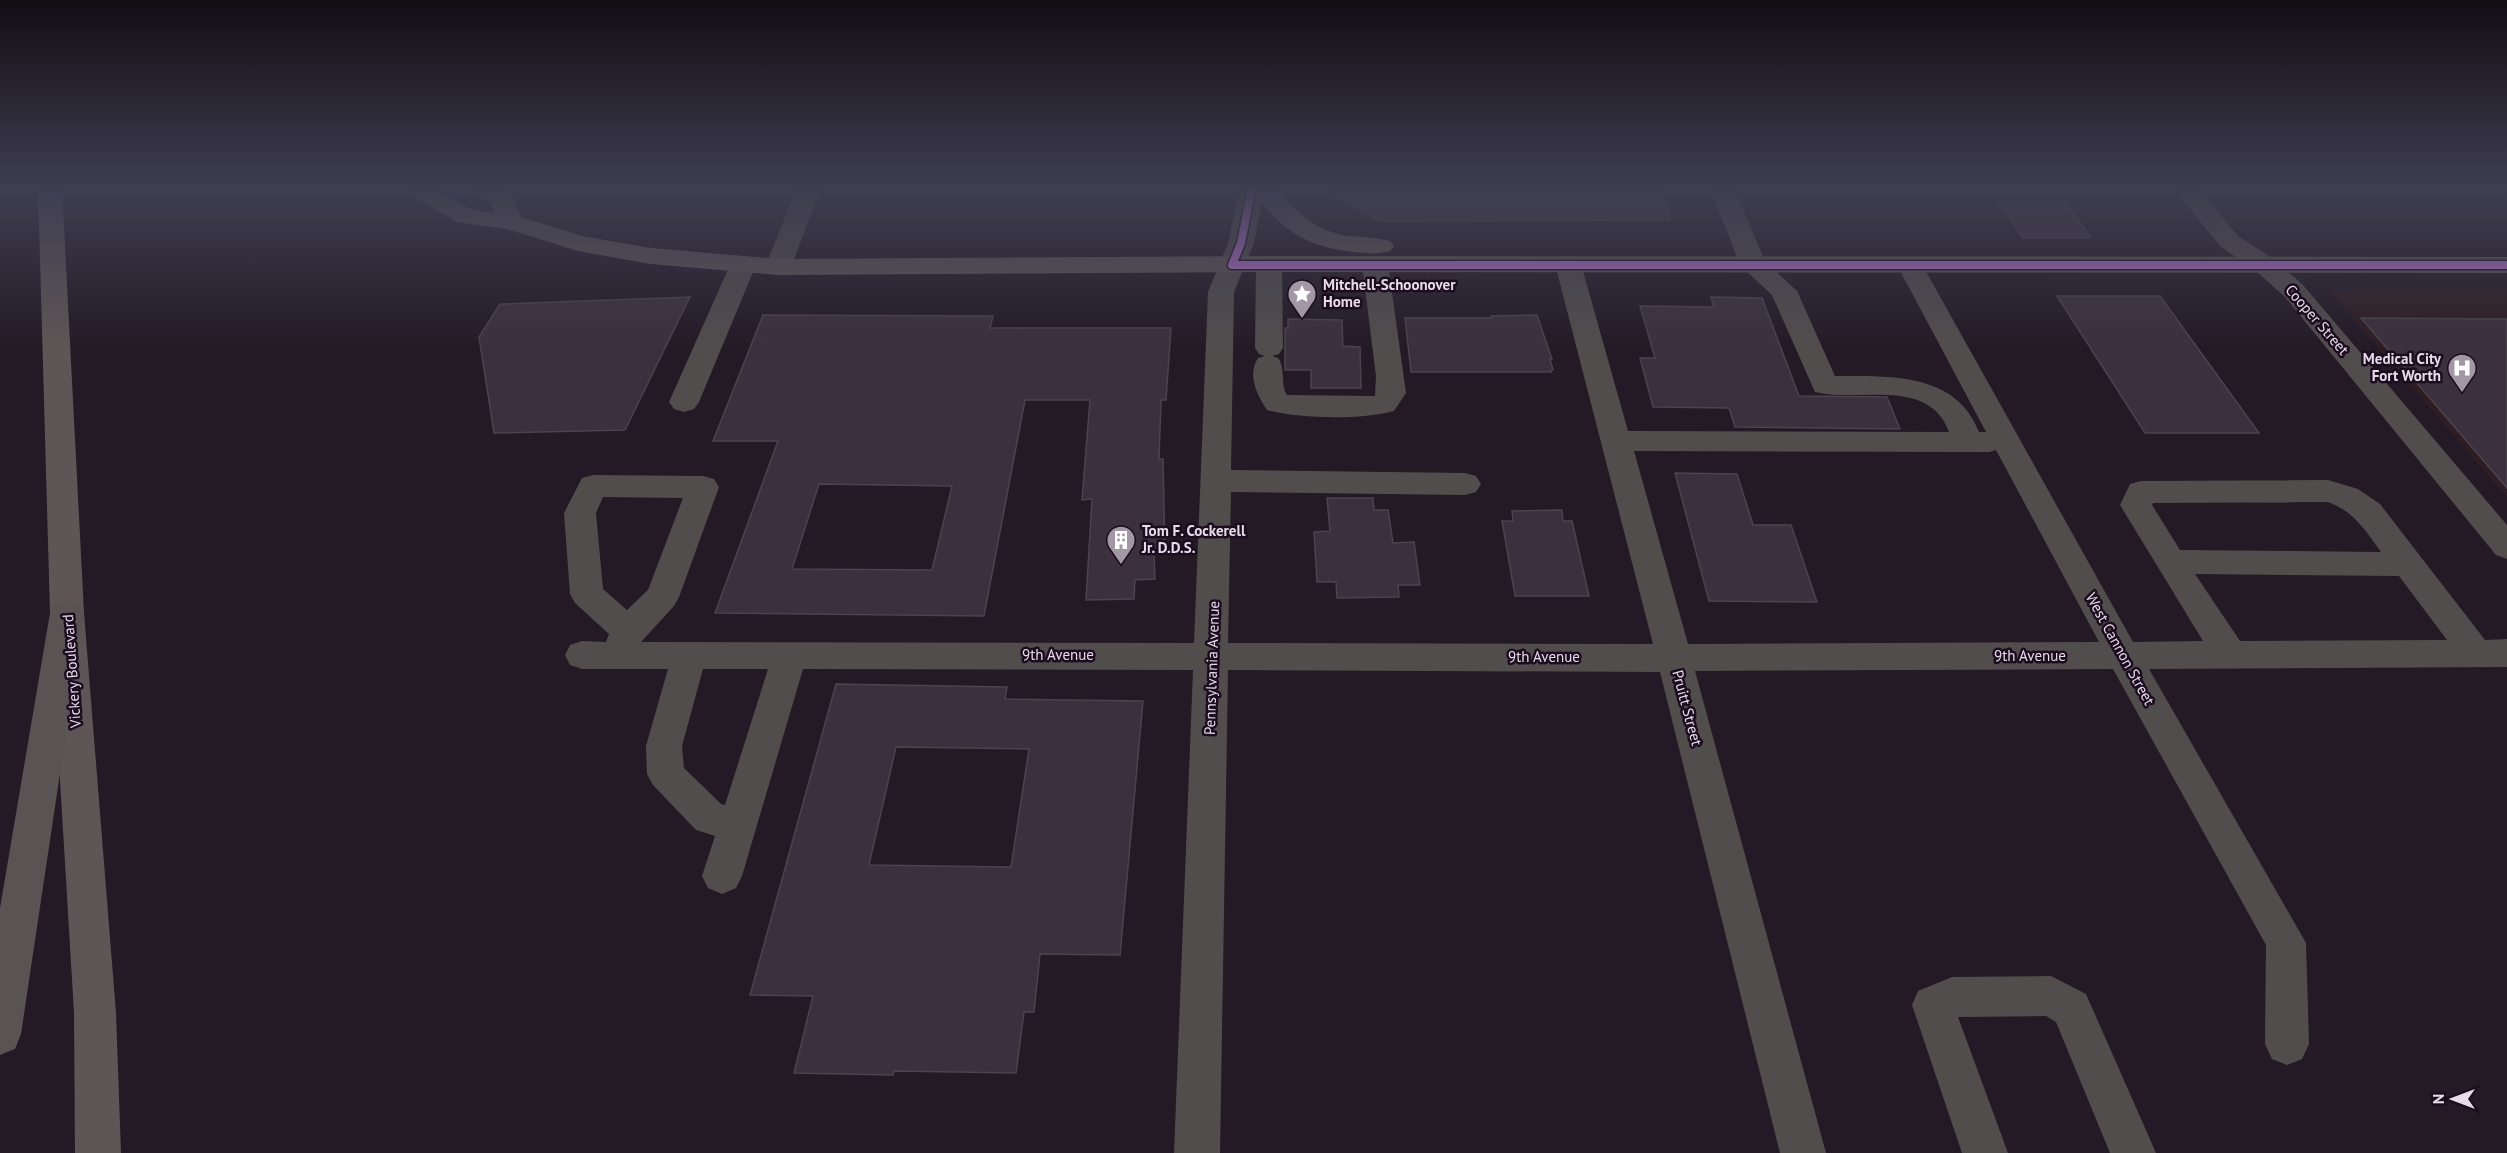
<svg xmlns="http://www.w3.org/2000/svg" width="2507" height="1153" font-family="'PT Sans',sans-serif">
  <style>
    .medical { fill: #2e1d23 }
    .building { fill: #3b313e; stroke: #4b434d; stroke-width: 1.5; fill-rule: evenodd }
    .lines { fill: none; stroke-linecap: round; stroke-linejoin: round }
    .minor { fill: #524d4d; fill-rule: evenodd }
    .major { fill: #5e5656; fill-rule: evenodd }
    .highway { fill: #5a5354; fill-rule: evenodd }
    .bus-1-casing { stroke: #1c0c20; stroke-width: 11 }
    .bus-1 { stroke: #b672d1; stroke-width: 8 }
    .labels { text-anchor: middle; stroke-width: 5; stroke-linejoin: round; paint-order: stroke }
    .poi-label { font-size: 15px; font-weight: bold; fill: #e7dbe9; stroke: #1c0c20; text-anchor: start }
    .street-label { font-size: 15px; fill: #e7dbe9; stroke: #1c0c20 }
  </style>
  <rect width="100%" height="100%" fill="#231a25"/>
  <path class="medical" d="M 2328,289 L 2507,289 L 2507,498 Z"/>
  <path class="building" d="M 1320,188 L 1661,188 L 1670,220 L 1380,221 Z
    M 1999,201 L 2065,201 L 2091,238 L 2023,238 Z
    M 2057,296 L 2160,296 L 2259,433 L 2145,433 Z
    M 690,297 L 625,430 L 494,433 L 479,337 L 500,304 Z
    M 1711,297 L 1762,298 L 1799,396 L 1887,397 L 1900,429 L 1735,427 L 1729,408 L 1653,407 L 1640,358 L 1655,358 L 1640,306 L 1714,307 Z
    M 763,315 L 993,316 L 990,328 L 1171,328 L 1166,400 L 1161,400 L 1159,459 L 1163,459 L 1165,553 L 1154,553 L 1155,579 L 1135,580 L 1134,599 L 1086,600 L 1092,499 L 1082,500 L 1090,400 L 1025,400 L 984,616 L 715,613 L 778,441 L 713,441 ZM 819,484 L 952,486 L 932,570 L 792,569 Z
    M 1537,315 L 1552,359 L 1550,359 L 1553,370 L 1551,370 L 1551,372 L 1411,372 L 1405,318 L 1492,318 L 1491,316 Z
    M 2361,318 L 2507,319 L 2507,488 Z
    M 1288,319 L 1342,320 L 1343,346 L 1360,347 L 1361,388 L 1311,388 L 1311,370 L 1285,370 L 1285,328 L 1288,328 Z
    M 1675,473 L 1737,474 L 1753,525 L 1791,525 L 1817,602 L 1709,601 Z
    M 1327,498 L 1373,498 L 1374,510 L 1388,510 L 1393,543 L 1414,542 L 1420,585 L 1398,585 L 1399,597 L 1337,598 L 1336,582 L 1317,582 L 1314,532 L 1330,531 Z
    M 1562,510 L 1563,521 L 1572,521 L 1589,596 L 1515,596 L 1502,521 L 1513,521 L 1512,511 Z
    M 836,684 L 1007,687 L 1005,699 L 1143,701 L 1120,955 L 1040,954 L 1034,1012 L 1024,1012 L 1016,1073 L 894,1071 L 893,1075 L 794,1073 L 813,996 L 750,995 ZM 896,747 L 1029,749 L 1011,867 L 869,865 Z"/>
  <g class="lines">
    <path class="minor" d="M 797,188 L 821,188 L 791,267 L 787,273 L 778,275 L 769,273 L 765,267 Z
      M 1240,188 L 1264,188 L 1254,243 L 1234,292 L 1231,470 L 1465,473 L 1476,476 L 1481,484 L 1476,492 L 1465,495 L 1231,492 L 1228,643 L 1653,644 L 1555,264 L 1559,258 L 1568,256 L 1577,258 L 1581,264 L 1628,431 L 1949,432 C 1929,376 1857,403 1815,392 L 1772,295 L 1740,265 L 1710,188 L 1734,188 L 1765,261 L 1797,291 L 1835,376 C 1889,376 1956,372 1979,432 L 1986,432 L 1897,265 L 1901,259 L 1910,257 L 1919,259 L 2133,642 L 2203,641 L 2120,505 L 2130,484 L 2141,481 L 2328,480 L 2358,489 L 2380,504 L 2485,640 L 2507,639 L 2507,667 L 2149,669 L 2306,943 L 2309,1044 L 2302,1059 L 2287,1065 L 2272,1059 L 2265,1044 L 2266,945 L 2113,669 L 1695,671 L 1826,1153 L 1780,1153 L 1660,672 L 1228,670 L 1220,1153 L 1174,1153 L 1193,670 L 803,669 L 742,876 L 736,888 L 722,894 L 708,888 L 702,876 L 715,836 L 696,830 L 653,785 L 647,774 L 646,746 L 668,669 L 582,669 L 570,665 L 565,655 L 570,645 L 582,641 L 606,642 L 609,634 L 575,603 L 570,594 L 564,513 L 582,478 L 593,475 L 703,476 L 714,479 L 719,487 L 679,597 L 674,606 L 641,642 L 1194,643 L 1208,292 L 1228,243 ZM 1996,450 L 2099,642 L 1688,644 L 1634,451 L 1989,452 ZM 603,497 L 683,498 L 648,590 L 627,610 L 603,589 L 596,513 ZM 2327,502 C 2353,510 2366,531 2381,552 L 2180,550 L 2152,505 L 2153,503 ZM 2195,574 L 2399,576 L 2447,640 L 2240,641 ZM 703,669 L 768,669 L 725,805 L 721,804 L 684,768 L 682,746 Z
      M 2173,188 L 2198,188 L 2238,236 L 2274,259 L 2303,285 L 2507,525 L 2507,559 L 2496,555 L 2285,297 L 2256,271 L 2220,246 Z
      M 1269,256 L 1278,258 L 1282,264 L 1283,348 L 1279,354 L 1272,356 L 1278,358 C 1286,369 1280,384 1287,395 L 1375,396 L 1376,376 L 1362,264 L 1366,258 L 1375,256 L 1384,258 L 1388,264 L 1406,393 L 1394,411 C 1362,420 1299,419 1267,410 C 1257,395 1247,375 1258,358 L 1265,356 L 1259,354 L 1255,348 L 1256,264 L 1260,258 Z
      M 743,257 L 752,259 L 756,265 L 699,402 L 694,409 L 684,412 L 674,409 L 669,402 L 730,265 L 734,259 Z
      M 2051,976 L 2086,994 L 2156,1153 L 2110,1153 L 2056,1022 L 2046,1016 L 1958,1017 L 2008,1153 L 1962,1153 L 1912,1005 L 1918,991 L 1952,977 Z"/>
    <path class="major" d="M 38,188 L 62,188 L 84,613 L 116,1013 L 121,1153 L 75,1153 L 74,1013 L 50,613 Z
      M 404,188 L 434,188 L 472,210 L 494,213 L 491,202 L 472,193 L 469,188 L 501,188 L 511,193 L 521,217 L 582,236 L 651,248 L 778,259 L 1269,256 L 2507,257 L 2507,273 L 1269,272 L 778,275 L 651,264 L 578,251 L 507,229 L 457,222 L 407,193 Z
      M 1252,188 L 1277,188 C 1297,213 1315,231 1348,236 C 1362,237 1376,237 1390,241 L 1394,246 L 1390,251 C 1378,255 1366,253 1353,252 C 1304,246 1279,229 1252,188 Z"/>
    <path class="highway" d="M 67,600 L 79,604 L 84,613 L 21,1034 L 15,1049 L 0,1055 L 0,908 L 50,613 L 55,604 Z"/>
    <g class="bus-1-casing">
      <path id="bus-1" d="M 1252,188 L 1241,243 L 1232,265 L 2507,265"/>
    </g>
    <use href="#bus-1" class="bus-1"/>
  </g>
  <linearGradient id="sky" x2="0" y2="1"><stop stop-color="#130e14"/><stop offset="0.54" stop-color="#3f3e51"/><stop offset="1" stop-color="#3f3e51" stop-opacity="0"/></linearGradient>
  <rect width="2507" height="349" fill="url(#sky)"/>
  <defs>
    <g id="sight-pin" transform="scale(1.5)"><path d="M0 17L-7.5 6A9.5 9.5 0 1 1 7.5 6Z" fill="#a297a4" stroke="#1c0c20"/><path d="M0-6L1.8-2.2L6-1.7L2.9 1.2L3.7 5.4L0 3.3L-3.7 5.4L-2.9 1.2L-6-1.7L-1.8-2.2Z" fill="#fff"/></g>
    <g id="hospital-pin" transform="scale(1.5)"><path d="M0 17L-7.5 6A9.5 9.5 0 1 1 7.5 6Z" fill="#a297a4" stroke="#1c0c20"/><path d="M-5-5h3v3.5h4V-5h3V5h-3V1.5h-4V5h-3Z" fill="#fff"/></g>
    <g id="building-pin" transform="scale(1.5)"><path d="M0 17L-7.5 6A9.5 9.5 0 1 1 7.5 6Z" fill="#a297a4" stroke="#1c0c20"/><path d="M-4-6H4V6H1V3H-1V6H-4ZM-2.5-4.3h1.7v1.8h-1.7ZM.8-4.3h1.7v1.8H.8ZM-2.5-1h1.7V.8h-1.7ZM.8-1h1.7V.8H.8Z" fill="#fff"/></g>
  </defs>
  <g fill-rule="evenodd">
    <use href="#sight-pin" x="1302" y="294"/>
    <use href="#hospital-pin" x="2462" y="368"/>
    <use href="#building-pin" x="1121" y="540"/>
  </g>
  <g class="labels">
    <g class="poi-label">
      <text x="1323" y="290">Mitchell-Schoonover<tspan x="1323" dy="17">Home</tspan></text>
      <text x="2441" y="364" text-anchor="end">Medical City<tspan x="2441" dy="17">Fort Worth</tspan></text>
      <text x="1142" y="536">Tom F. Cockerell<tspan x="1142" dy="17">Jr. D.D.S.</tspan></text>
    </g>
    <g class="street-label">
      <text transform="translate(2317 320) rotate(49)" y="5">Cooper Street</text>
      <text transform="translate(2120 649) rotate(61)" y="5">West Cannon Street</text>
      <text x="1058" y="660">9th Avenue</text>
      <text x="2030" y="661">9th Avenue</text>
      <text x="1544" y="662">9th Avenue</text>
      <text transform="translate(1212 668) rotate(-88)" y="5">Pennsylvania Avenue</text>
      <text transform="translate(72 671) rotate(-94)" y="5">Vickery Boulevard</text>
      <text transform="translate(1687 708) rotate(75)" y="5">Pruitt Street</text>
    </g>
  </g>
  <g transform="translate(2453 1099) rotate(270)" stroke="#1c0c20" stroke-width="4.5" paint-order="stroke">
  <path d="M0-4.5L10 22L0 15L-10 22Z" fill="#e7dbe9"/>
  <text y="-9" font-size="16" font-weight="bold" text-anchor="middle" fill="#e7dbe9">N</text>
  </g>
</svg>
